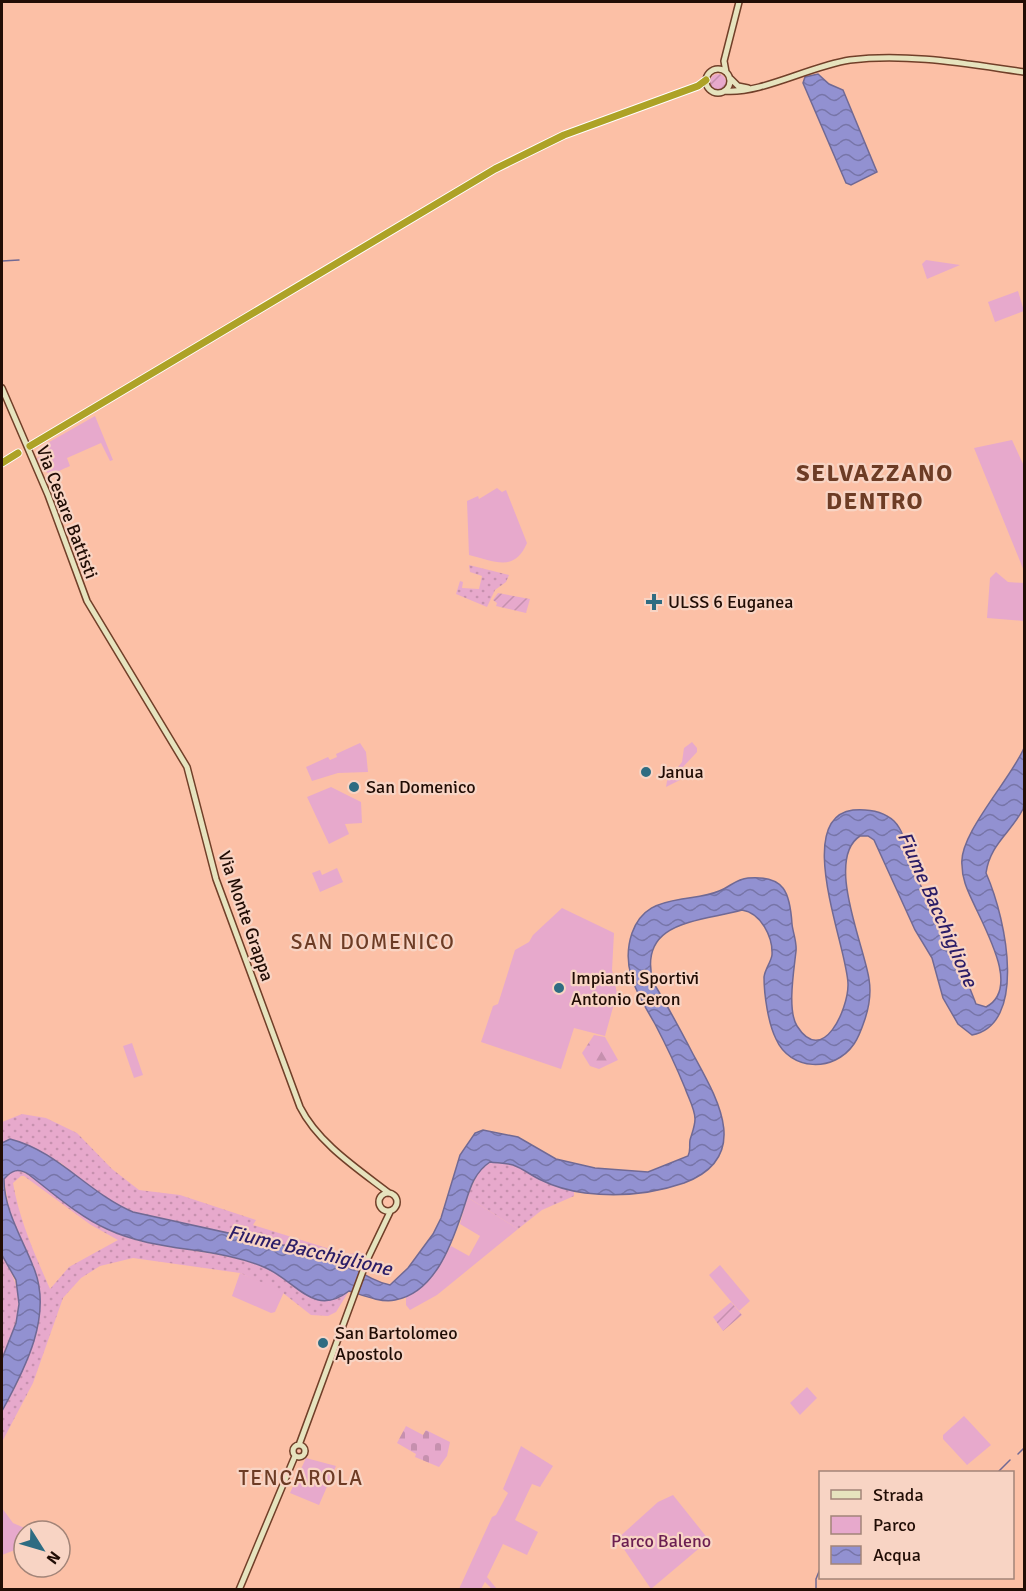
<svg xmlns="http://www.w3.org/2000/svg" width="1026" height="1591" font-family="Signika,sans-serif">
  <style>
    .grass { fill: url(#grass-dots); fill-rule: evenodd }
    .forest { fill: url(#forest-firs) }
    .cemetery { fill: url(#cemetery-stones) }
    .park { fill: #e7a9cc }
    .garden { fill: url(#garden-furrows) }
    .water { fill: url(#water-waves); stroke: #706994; stroke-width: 1.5 }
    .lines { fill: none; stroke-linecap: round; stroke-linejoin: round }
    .stream { stroke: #706994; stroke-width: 1.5 }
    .secondary-casing { stroke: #713f29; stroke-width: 8 }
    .highway-casing { stroke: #fff; stroke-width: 9 }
    .secondary { stroke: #e6e3be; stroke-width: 5 }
    .highway { stroke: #ada226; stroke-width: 7 }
    .poi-dot { fill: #2e6c82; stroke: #f8d4c4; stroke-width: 2 }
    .labels { text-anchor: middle; stroke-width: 4.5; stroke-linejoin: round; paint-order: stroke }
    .street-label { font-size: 18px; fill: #210d05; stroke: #f8d4c4 }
    .poi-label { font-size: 18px; fill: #210d05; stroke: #f8d4c4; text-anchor: start }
    .park-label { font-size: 18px; fill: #6b1e51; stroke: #f8d4c4 }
    .water-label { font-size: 20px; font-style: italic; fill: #2b1d67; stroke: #f8d4c4 }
    .quarter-label { font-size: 21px; letter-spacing: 1.5px; fill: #6d3c25; stroke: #f8d4c4 }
    .district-label { font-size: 24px; font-weight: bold; letter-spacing: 1.5px; fill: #6d3c25; stroke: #f8d4c4 }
  </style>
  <defs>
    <pattern id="grass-dots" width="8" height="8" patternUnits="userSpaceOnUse" patternTransform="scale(1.5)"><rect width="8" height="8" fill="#e7a9cc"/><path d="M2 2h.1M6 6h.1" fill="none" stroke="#c690ae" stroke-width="1.8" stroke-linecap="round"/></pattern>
    <pattern id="forest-firs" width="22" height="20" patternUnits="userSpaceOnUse" patternTransform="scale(1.5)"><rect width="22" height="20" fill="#e7a9cc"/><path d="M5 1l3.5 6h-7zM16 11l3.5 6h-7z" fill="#c690ae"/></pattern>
    <pattern id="cemetery-stones" width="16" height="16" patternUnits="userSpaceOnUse" patternTransform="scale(1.5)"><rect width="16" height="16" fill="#e7a9cc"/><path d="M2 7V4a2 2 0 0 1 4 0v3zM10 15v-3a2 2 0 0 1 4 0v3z" fill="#c690ae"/></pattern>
    <pattern id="garden-furrows" width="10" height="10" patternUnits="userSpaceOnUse" patternTransform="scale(1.5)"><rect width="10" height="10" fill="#e7a9cc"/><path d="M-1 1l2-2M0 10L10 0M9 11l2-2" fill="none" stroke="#c690ae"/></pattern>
    <pattern id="water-waves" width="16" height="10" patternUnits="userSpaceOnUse" patternTransform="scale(1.5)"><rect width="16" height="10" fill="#9291d1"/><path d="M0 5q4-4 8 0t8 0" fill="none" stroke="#7775a8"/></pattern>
  </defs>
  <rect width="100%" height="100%" fill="#fcc0a6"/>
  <path class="grass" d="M 469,565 L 509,575 L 506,582 L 495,590 L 487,607 L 456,594 L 460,581 L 463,582 L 462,588 L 479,589 L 482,576 L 470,572 Z
    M 22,1114 L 46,1118 L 77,1133 L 112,1169 L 139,1190 L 180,1195 L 256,1220 L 253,1225 L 346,1254 L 363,1253 L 357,1271 L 346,1262 L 328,1255 L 133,1212 L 109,1202 L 61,1163 L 10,1139 L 2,1143 L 2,1122 Z
    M 490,1162 L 514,1165 L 543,1181 L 574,1190 L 574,1196 L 542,1210 L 518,1229 L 467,1197 L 480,1169 Z
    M 14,1170 C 33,1170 83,1218 106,1229 C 157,1253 215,1247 266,1268 C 295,1281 316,1317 349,1291 L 336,1312 L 328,1316 L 311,1315 L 283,1293 L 240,1273 L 133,1258 L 100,1266 L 81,1278 L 63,1298 L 33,1383 L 2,1442 L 2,1411 L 18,1382 L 39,1319 L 35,1269 L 11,1218 L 4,1179 ZM 21,1176 L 24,1176 L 91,1225 L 118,1240 L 69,1267 L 50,1289 C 35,1255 19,1219 13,1183 Z
    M 2,1255 C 28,1301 20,1312 2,1359 Z"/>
  <path class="forest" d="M 594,1035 L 605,1037 L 618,1060 L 599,1069 L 590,1066 L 582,1053 Z"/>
  <path class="cemetery" d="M 406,1426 L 423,1435 L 426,1430 L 450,1442 L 447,1456 L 439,1467 L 415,1457 L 416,1454 L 397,1443 Z"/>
  <path class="park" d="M 926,260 L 960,265 L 927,279 L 922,264 Z
    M 1018,291 L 1024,311 L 995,322 L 988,302 Z
    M 95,416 L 113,460 L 110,461 L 101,443 L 67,458 L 70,466 C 58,471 48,479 40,466 L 44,465 L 42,462 L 39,463 L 37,458 L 40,457 L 37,449 Z
    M 1012,440 L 1024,466 L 1024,571 L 974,448 Z
    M 497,488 L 502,492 L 506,490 L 527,543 C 514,573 495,561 469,555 L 467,501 L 478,496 L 479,499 Z
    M 996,572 L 1008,582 L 1024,583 L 1024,621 L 987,618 L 990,578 Z
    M 692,742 L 697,748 L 697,752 L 682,768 L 680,780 L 666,787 L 667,781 L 682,762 L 684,748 Z
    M 360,743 L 366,752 L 368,772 L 338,773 L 312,781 L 306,767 L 328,757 L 330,760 L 337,757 L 336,754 Z
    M 331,787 L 361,802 L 362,823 L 345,824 L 349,834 L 329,844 L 307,797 Z
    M 337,868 L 343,882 L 320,892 L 312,873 L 320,870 L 322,875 Z
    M 562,908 L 614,933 L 612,970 L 617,993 L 605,1036 L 574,1028 L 561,1069 L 481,1042 L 493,1006 L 498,1004 L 515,950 L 529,942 L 533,935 Z
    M 132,1043 L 143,1075 L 134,1078 L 123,1046 Z
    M 467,1197 L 518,1229 L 437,1295 L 410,1310 L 406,1305 L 406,1296 C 426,1283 439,1267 451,1246 L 469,1256 L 480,1236 L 460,1224 Z
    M 720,1265 L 750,1301 L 739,1311 L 709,1275 Z
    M 240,1273 L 284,1292 L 275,1312 L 271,1313 L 232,1296 Z
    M 807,1387 L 817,1398 L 800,1415 L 790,1403 Z
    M 964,1416 L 991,1445 L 967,1465 L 943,1439 L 943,1435 Z
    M 521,1446 L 553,1466 L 540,1487 L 532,1484 L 515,1520 L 538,1532 L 527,1555 L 503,1544 L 487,1577 L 497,1589 L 492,1589 L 485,1582 L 481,1589 L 459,1589 L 492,1517 L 496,1515 L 508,1493 L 503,1489 Z
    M 306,1458 L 336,1466 L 319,1505 L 290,1493 Z
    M 673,1495 L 709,1540 L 651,1589 L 617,1539 L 658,1502 Z
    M 2,1508 L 13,1523 L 27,1529 L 24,1531 L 20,1548 L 2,1555 Z"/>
  <path class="garden" d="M710 82a8 8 0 1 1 16 0a8 8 0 1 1-16 0Z
    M 498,593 L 530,599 L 526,613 L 496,606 L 497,603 L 493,600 Z
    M 731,1302 L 742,1315 L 723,1331 L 713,1317 Z"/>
  <path class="water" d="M 818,74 L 829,84 L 843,90 L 877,172 L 851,185 L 846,183 L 803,83 L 805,77 Z
    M 1024,748 C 1024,762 1026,799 1023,809 C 1011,833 990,844 986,873 C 1008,923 1026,1025 972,1035 L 958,1024 L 943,998 L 932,958 L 915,930 L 874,840 L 868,836 L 860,836 C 825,859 864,945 869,979 C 871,991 869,1007 865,1019 C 862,1028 859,1037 854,1044 C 834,1073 790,1071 776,1039 C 768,1023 764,994 764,977 C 765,969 771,962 772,955 C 773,937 761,913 742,910 C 700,922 637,920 653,982 C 667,1005 680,1029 693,1054 C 717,1098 753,1157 684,1183 C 652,1194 618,1197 585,1193 C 571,1191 553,1186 541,1180 C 532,1176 522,1168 513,1165 C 506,1163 497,1163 490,1162 C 472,1174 469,1193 462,1213 C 451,1246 434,1293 395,1300 C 381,1303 362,1295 349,1291 C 314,1318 297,1282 266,1268 C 216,1246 158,1253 107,1229 C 78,1216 53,1193 28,1174 C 18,1168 12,1170 4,1179 C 4,1210 22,1238 33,1266 C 54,1314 25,1369 2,1411 L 2,1359 L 16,1323 L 19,1304 L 16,1280 L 2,1255 L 2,1143 L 10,1139 C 58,1151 88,1193 133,1212 L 328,1255 C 350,1263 367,1280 390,1285 L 408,1268 L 433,1234 L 441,1218 L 460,1155 L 475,1133 L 483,1130 L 518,1137 L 556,1159 L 595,1168 L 648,1172 L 688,1156 C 691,1150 689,1147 690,1140 C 692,1133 695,1126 695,1119 C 695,1109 688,1097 685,1088 C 676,1066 666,1045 655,1024 C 638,994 620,969 632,933 C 641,908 658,903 682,899 C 694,897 708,896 719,891 C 730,887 736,879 748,878 C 785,875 790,893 792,924 C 793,933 797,942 796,951 C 794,970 787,1010 797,1026 C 823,1067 848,1009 848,985 C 849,952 791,818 853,810 C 867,809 883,811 894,821 C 906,833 908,856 914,871 C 923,893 936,913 947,934 C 958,957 967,981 976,1004 L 986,1007 C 1026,986 974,913 965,883 C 963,877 962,871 962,865 C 958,835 1011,779 1024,748 Z"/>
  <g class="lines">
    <path class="stream" d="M 2,261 L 19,260
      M 1018,1454 L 1024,1448
      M 998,1472 L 1010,1460
      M 816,1590 L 816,1579 L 820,1569"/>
    <g class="secondary-casing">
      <path id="secondary" d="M706 81a12 12 0 1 1 24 0a12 12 0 1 1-24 0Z
        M 726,72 L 724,61 L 739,2
        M 731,79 L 738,86 L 748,88
        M 725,91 C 761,94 810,66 850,60 C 908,53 967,64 1024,72
        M 2,388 L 48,495 L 87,601 L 187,767 L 216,879 L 300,1107 C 318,1143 358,1169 389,1193
        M379 1202a9 9 0 1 1 18 0a9 9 0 1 1-18 0Z
        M293 1451a6 6 0 1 1 12 0a6 6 0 1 1-12 0Z
        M 299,1445 L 367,1260 L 390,1212
        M 239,1590 L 295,1456"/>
    </g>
    <g class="highway-casing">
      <path id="highway" d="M 30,446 L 495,169 L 564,135 L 698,86 L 706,80
        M 2,463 L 18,453"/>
    </g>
    <use href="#secondary" class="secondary"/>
    <use href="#highway" class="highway"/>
  </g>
  <g class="poi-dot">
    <path d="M651 593h6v6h6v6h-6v6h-6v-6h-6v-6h6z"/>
    <circle cx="646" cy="772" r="6"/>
    <circle cx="354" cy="787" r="6"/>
    <circle cx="559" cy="988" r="6"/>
    <circle cx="323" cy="1343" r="6"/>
  </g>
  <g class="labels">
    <g class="street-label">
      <text transform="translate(67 512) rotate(69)" y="6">Via Cesare Battisti</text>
      <text transform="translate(246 916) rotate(71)" y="6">Via Monte Grappa</text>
    </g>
    <g class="poi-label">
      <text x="668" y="608">ULSS 6 Euganea</text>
      <text x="658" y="778">Janua</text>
      <text x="366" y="793">San Domenico</text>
      <text x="571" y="984">Impianti Sportivi<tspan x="571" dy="21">Antonio Ceron</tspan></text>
      <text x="335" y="1339">San Bartolomeo<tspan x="335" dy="21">Apostolo</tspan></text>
    </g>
    <g class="park-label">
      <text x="661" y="1547">Parco Baleno</text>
    </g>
    <g class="water-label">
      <text transform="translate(938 909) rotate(66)" y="7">Fiume Bacchiglione</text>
      <text transform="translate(310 1250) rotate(13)" y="7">Fiume Bacchiglione</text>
    </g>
    <g class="quarter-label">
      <text x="373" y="949">SAN DOMENICO</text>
      <text x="301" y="1485">TENCAROLA</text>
    </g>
    <g class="district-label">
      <text x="875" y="481">SELVAZZANO<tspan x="875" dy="28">DENTRO</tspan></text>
    </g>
  </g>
  <rect width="1026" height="1591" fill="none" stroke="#210d05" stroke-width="6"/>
  <rect x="819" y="1471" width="195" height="108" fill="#f8d4c4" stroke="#a28478" stroke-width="1.5"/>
  <rect x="831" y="1490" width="30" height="9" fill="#e6e3be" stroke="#a28478" stroke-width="1.5"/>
  <text x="873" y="1501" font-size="18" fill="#210d05">Strada</text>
  <rect x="831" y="1516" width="30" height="18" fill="#e7a9cc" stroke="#a28478" stroke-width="1.5"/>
  <text x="873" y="1531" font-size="18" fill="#210d05">Parco</text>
  <rect x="831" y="1546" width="30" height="18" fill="url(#water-waves)" stroke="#a28478" stroke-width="1.5"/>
  <text x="873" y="1561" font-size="18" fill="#210d05">Acqua</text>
  <g transform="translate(42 1549) rotate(127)"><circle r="28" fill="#f8d4c4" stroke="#a28478" stroke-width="1.5"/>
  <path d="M0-4.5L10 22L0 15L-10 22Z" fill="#2e6c82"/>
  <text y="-9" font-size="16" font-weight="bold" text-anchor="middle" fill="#210d05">N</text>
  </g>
</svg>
